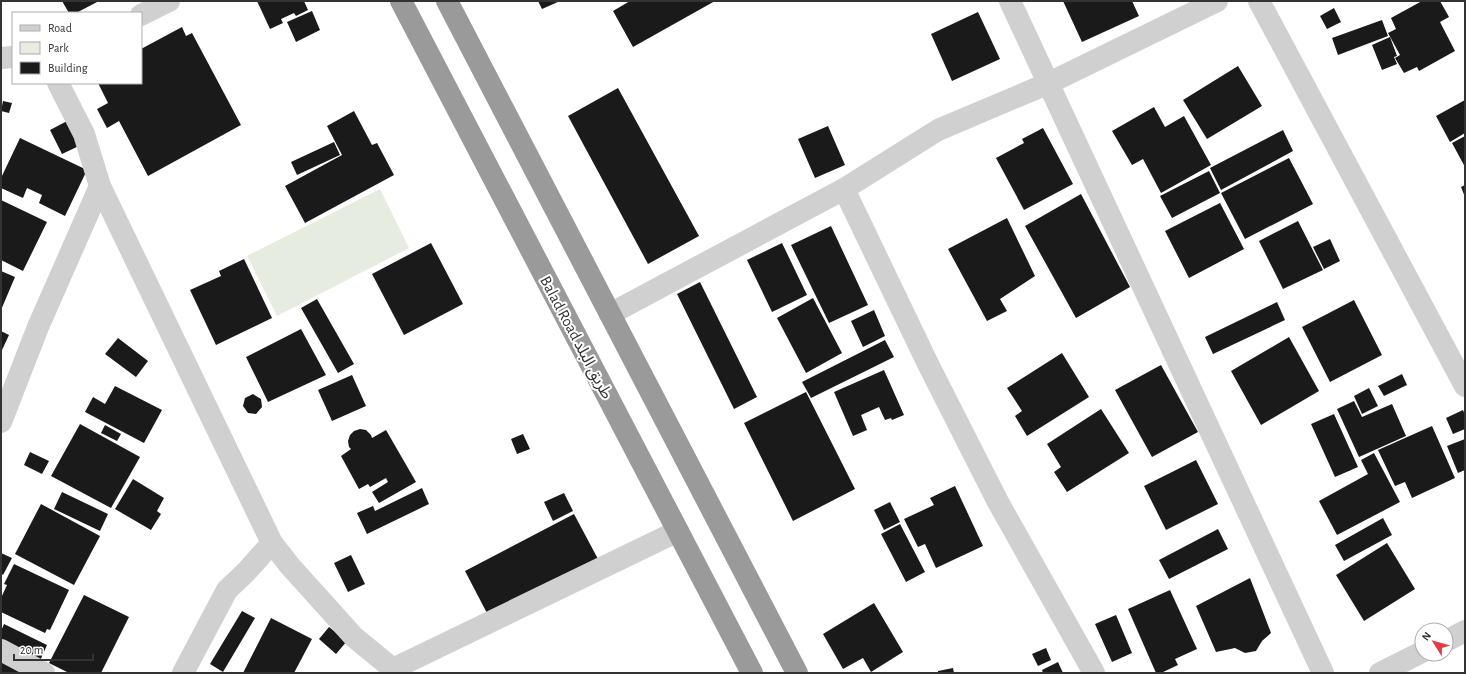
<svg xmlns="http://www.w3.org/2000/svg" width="1466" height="674" font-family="'Alegreya Sans','Noto Sans Arabic',sans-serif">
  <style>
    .green { fill: #e6ecdf }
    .building { fill: #1a1a1a }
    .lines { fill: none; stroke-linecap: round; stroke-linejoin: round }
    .minor { stroke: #d0d0d0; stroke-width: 22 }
    .highway { stroke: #9a9a9a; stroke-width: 22 }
    .labels { text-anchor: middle; stroke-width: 4; stroke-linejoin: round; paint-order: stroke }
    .street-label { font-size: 16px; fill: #333; stroke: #fff }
  </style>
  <rect width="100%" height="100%" fill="#fff"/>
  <path class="green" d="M 380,189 L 409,248 L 277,316 L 247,256 Z"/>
  <path class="building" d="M 62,1 L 99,1 L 76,13 L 69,13 Z
    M 257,1 L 304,1 L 308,10 L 296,16 L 294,13 L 281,19 L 283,23 L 270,29 Z
    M 538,1 L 560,1 L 542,9 Z
    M 630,1 L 715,1 L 633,47 L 613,11 Z
    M 1063,1 L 1132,1 L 1139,16 L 1082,42 Z
    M 1422,1 L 1440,1 L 1449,17 L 1440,22 L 1455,51 L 1419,71 L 1417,67 L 1404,73 L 1395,58 L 1400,55 L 1388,33 L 1396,29 L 1391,18 Z
    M 1334,8 L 1341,22 L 1327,29 L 1320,16 Z
    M 312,11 L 320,30 L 296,42 L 287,22 Z
    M 978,12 L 1000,59 L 952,81 L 931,34 Z
    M 1382,20 L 1388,36 L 1338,55 L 1332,38 Z
    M 182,27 L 186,36 L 192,33 L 241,125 L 148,176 L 119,121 L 107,128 L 97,109 L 108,103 L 98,83 L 141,83 L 141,49 Z
    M 1390,37 L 1397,56 L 1394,57 L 1397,64 L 1382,70 L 1372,45 Z
    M 1238,66 L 1262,106 L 1207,139 L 1183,100 Z
    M 618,88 L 699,236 L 648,264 L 568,116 Z
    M 1465,100 L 1465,133 L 1450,142 L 1436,116 Z
    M 3,101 L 12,103 L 9,113 L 1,111 Z
    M 1154,107 L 1165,127 L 1184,116 L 1211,165 L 1161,193 L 1143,159 L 1132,165 L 1112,131 Z
    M 354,111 L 372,145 L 377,143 L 394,175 L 305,223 L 285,186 L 342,155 L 327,126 Z
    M 69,120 L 81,145 L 62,154 L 50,130 Z
    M 828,126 L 845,165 L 815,178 L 798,139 Z
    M 1043,128 L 1073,184 L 1024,210 L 996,158 L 1024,143 L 1022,139 Z
    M 1283,130 L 1293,151 L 1221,190 L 1210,168 Z
    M 1465,136 L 1465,167 L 1452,143 Z
    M 20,138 L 87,170 L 65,216 L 39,203 L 42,195 L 27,188 L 23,198 L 1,188 L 1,178 Z
    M 334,142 L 340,155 L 297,175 L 291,162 Z
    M 1289,158 L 1313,204 L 1245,239 L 1221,193 Z
    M 1209,171 L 1220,193 L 1172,218 L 1160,196 Z
    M 1465,185 L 1465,197 L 1461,187 Z
    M 1081,194 L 1130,287 L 1076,318 L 1025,226 Z
    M 1,200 L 47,222 L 23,271 L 1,260 Z
    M 1220,203 L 1244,249 L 1189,278 L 1165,231 Z
    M 1007,218 L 1035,276 L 1000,299 L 1007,311 L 987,321 L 948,249 Z
    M 1298,221 L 1323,270 L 1283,289 L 1259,241 Z
    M 831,226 L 868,305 L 829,323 L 791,245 Z
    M 1330,239 L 1340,261 L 1324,269 L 1313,247 Z
    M 431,243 L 463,304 L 404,335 L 372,274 Z
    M 782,243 L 807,295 L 772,312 L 747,260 Z
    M 244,259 L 272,318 L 216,345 L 190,290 L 221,276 L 219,271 Z
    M 1,271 L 15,277 L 1,310 Z
    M 700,282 L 757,397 L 734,409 L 677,294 Z
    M 813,298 L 842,353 L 806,373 L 777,318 Z
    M 317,299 L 354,364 L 338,373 L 301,308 Z
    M 1354,300 L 1382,355 L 1330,382 L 1302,327 Z
    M 1277,302 L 1285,320 L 1213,354 L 1205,337 Z
    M 874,310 L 885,336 L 863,347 L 851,321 Z
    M 301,329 L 326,375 L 268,402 L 246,357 Z
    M 1,331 L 9,335 L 2,350 L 1,349 Z
    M 1289,337 L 1319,391 L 1261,425 L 1231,371 Z
    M 118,338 L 148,361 L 136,377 L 105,354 Z
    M 885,340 L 894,357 L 811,398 L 802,382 Z
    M 1062,353 L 1089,397 L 1027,436 L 1015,416 L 1022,411 L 1007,388 Z
    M 1161,365 L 1198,432 L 1152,457 L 1115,390 Z
    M 884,370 L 904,415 L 892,420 L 891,418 L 885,420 L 879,407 L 861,415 L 867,430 L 853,436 L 834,392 Z
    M 1402,374 L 1407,385 L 1384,396 L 1378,386 Z
    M 352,375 L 366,406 L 332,421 L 318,390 Z
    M 115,386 L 162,410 L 144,443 L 85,412 L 93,397 L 105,404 Z
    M 1369,388 L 1378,406 L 1362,414 L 1354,396 Z
    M 806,392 L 855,489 L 793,521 L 744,423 Z
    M 253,394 L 261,399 L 262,407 L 256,414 L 248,413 L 243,406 L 245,398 Z
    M 1354,401 L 1362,417 L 1392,404 L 1406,436 L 1359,457 L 1337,409 Z
    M 1101,409 L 1129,453 L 1067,492 L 1054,472 L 1061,467 L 1047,444 Z
    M 1463,410 L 1465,415 L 1465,429 L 1453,434 L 1446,418 Z
    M 1334,414 L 1358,467 L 1335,477 L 1311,424 Z
    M 80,424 L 140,457 L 111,508 L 51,476 Z
    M 105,425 L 121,434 L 117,441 L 101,433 Z
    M 1432,426 L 1455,478 L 1412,498 L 1405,482 L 1395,486 L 1378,450 Z
    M 360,429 L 366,430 L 371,435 L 372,438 L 386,430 L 416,482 L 379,503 L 372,492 L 388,482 L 386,478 L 370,487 L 368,484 L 359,489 L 341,456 L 351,449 L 349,447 L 348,441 L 350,435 L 354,431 Z
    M 523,434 L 530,449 L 517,454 L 511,439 Z
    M 1465,439 L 1465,470 L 1458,473 L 1447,446 Z
    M 30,452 L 49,461 L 42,474 L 24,465 Z
    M 1374,453 L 1400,502 L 1337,535 L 1319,501 L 1368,474 L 1361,460 Z
    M 1196,460 L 1218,504 L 1166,530 L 1144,486 Z
    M 133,479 L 164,498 L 157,511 L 161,514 L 151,530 L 115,509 Z
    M 955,486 L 983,546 L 936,568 L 925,544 L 918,547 L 904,519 L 934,505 L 930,498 Z
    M 422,488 L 429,504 L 367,534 L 357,513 L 373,506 L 375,511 Z
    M 62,492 L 108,514 L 100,531 L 54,509 Z
    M 564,493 L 573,511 L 553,521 L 544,502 Z
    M 890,502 L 900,522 L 884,530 L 874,510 Z
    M 41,504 L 100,536 L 74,585 L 15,554 Z
    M 574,514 L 598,559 L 489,617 L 465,571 Z
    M 1383,518 L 1392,535 L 1344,561 L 1335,545 Z
    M 900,524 L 925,572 L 906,582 L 881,534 Z
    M 1218,529 L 1228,549 L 1169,579 L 1159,560 Z
    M 1387,543 L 1415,589 L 1364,621 L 1336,575 Z
    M 1,553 L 12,558 L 3,575 L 1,573 Z
    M 351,555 L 365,584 L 348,592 L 334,563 Z
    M 14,564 L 69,590 L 50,630 L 47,629 L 45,633 L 1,612 L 1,598 L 7,585 L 4,584 Z
    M 1250,578 L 1271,633 L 1262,641 L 1256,651 L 1245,653 L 1235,648 L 1216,652 L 1196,606 Z
    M 1170,590 L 1197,649 L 1175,659 L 1178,665 L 1161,673 L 1156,673 L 1128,609 Z
    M 84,595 L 129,617 L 101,673 L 69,673 L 49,663 Z
    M 874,603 L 903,652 L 871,672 L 863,658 L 843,669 L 823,634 Z
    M 242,611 L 255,618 L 223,672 L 210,664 Z
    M 1116,615 L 1132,653 L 1112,662 L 1095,624 Z
    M 271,618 L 312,639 L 294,673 L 243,673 Z
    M 4,624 L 47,645 L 40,661 L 1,642 L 1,631 Z
    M 329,627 L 347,641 L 336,654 L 319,639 Z
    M 1046,648 L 1051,660 L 1038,666 L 1032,654 Z
    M 1,658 L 31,673 L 1,673 Z
    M 1058,662 L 1063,673 L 1043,673 L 1042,670 Z
    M 953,668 L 954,673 L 938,673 L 938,671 Z"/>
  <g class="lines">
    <path class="minor" d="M 1010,1 L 1323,673
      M 1259,1 L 1465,386
      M 141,15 L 169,1
      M 1,58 L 13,57
      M 58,83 L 84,134 L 100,186 L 272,543 L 290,566 L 354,637 L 393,669 L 678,531
      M 844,189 L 928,364 L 998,502 L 1094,673
      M 610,314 L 844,189 L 938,130 L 1049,83 L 1217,1
      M 1,422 L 38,327 L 100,186
      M 1446,641 L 1465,631
      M 1,650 L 44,673
      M 183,673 L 227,590 L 246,572 L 272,543
      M 1380,673 L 1422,652"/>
    <path class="highway" d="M 401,1 L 752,673
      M 447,1 L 797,673"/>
  </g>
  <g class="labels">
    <g class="street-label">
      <text transform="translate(577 337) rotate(62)" y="6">Balad Road طريق البلد</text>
    </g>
  </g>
  <rect width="1466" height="674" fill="none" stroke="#333333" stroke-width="4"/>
  <rect x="12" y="12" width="130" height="72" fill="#ffffff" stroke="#adadad"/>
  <rect x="20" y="25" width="20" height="6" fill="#d0d0d0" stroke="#adadad"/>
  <text x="48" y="32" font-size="12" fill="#333333">Road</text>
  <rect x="20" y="42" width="20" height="12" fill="#e6ecdf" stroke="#adadad"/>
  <text x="48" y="52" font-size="12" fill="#333333">Park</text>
  <rect x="20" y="62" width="20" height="12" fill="#1a1a1a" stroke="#adadad"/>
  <text x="48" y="72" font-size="12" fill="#333333">Building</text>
  <g transform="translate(1434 642) rotate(307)"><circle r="19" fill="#ffffff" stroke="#adadad"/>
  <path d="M0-3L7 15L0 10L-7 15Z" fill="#e63946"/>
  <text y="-6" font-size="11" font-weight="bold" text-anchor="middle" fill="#333333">N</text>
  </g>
  <path d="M14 654v6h79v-6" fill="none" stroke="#333333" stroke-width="2"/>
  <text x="20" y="654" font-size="12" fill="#333333" stroke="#ffffff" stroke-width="3" paint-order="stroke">20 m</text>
</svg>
